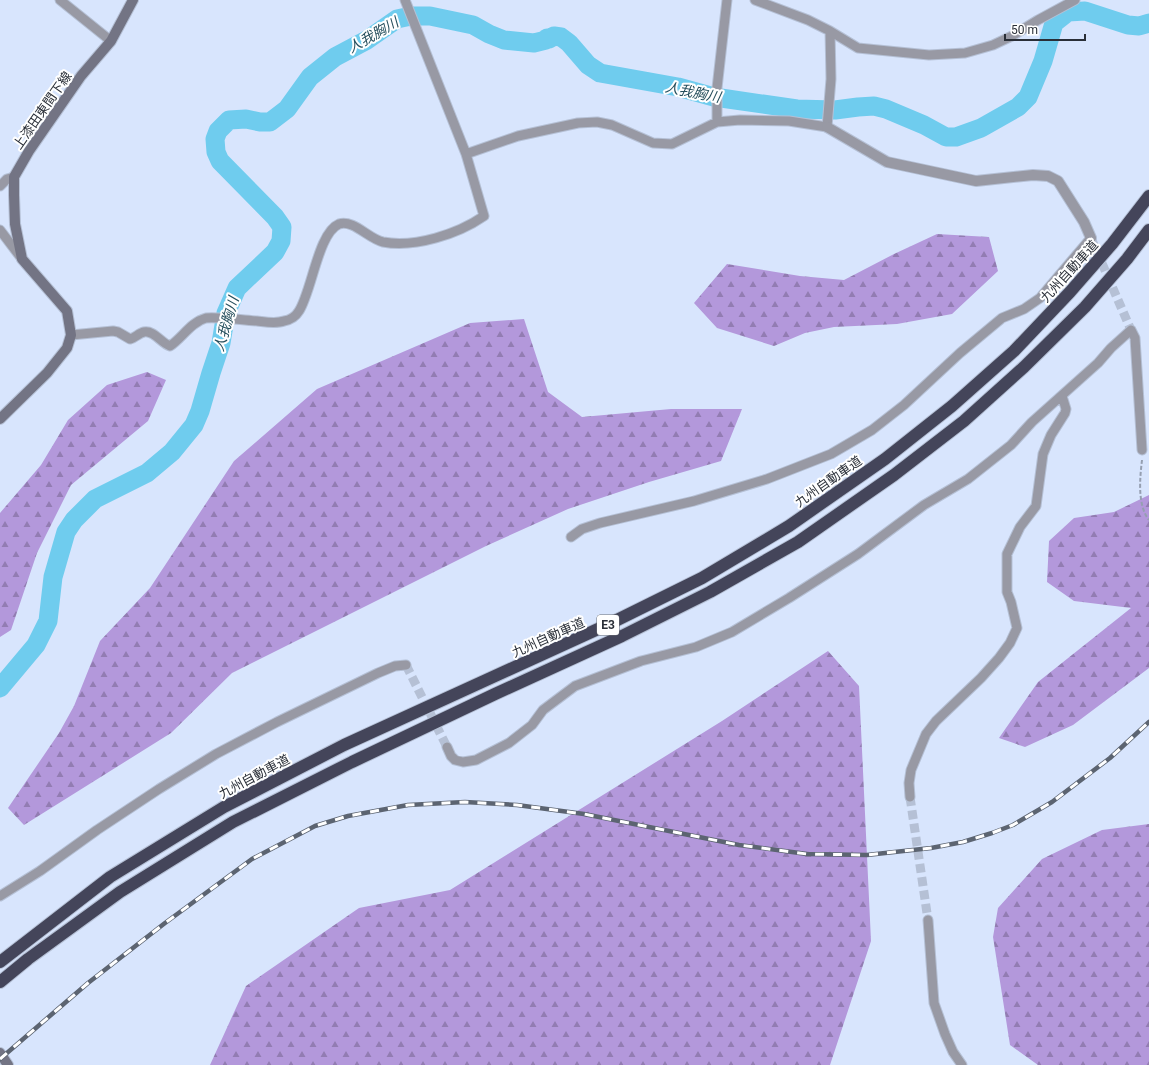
<svg xmlns="http://www.w3.org/2000/svg" width="1149" height="1065" font-family="Roboto,'Noto Sans JP',sans-serif">
  <style>
    .forest { fill: url(#forest-firs) }
    .lines { fill: none; stroke-linecap: round; stroke-linejoin: round }
    .river { stroke: #6fccee; stroke-width: 19 }
    .minor-tunnel { stroke: #b5c0d5; stroke-width: 9; stroke-dasharray: 9 4.5; stroke-linecap: butt }
    .minor-casing { stroke: #b5c0d5; stroke-width: 11 }
    .tertiary-casing { stroke: #b5c0d5; stroke-width: 12 }
    .secondary-casing { stroke: #b5c0d5; stroke-width: 12 }
    .motorway-casing { stroke: #b5c0d5; stroke-width: 14 }
    .path { stroke: #959fb1; stroke-width: 2; stroke-dasharray: 4 2; stroke-linecap: butt }
    .minor { stroke: #9899a4; stroke-width: 9 }
    .tertiary { stroke: #9899a4; stroke-width: 10 }
    .secondary { stroke: #737484; stroke-width: 10 }
    .motorway { stroke: #44455a; stroke-width: 12 }
    .rail-casing { stroke: #5c6471; stroke-width: 4.5 }
    .rail { stroke: #fff; stroke-width: 3; stroke-dasharray: 9; stroke-linecap: butt }
    .labels { text-anchor: middle; stroke-width: 4; stroke-linejoin: round; paint-order: stroke }
    .shield { fill: #fff; stroke: #696d73; stroke-width: 1 }
    .shield-label { font-size: 12px; font-weight: bold; fill: #292e37 }
    .street-label { font-size: 13px; fill: #292e37; stroke: #fff }
    .water-label { font-size: 14px; font-style: italic; fill: #264f5d; stroke: #fff }
  </style>
  <defs>
    <pattern id="forest-firs" width="22" height="20" patternUnits="userSpaceOnUse"><rect width="22" height="20" fill="#b398db"/><path d="M5 1l3.5 6h-7zM16 11l3.5 6h-7z" fill="#927cb2"/></pattern>
  </defs>
  <rect width="100%" height="100%" fill="#d8e5fd"/>
  <path class="forest" d="M 937,234 L 989,237 L 998,271 L 952,314 L 897,324 L 834,327 L 805,333 L 774,346 L 717,328 L 694,303 L 727,264 L 800,276 L 844,280 L 894,254 Z
    M 524,319 L 548,392 L 582,417 L 671,409 L 742,409 L 721,461 L 649,482 L 568,509 L 486,546 L 232,673 L 171,733 L 24,825 L 8,808 L 59,733 L 74,706 L 100,641 L 150,588 L 234,461 L 317,389 L 470,323 Z
    M 147,372 L 166,380 L 148,421 L 71,485 L 37,553 L 11,630 L 0,637 L 0,513 L 41,465 L 68,420 L 107,385 Z
    M 1149,495 L 1149,668 L 1073,725 L 1025,747 L 999,738 L 1038,682 L 1131,608 L 1074,601 L 1047,582 L 1049,541 L 1074,518 L 1114,512 Z
    M 828,651 L 859,686 L 871,941 L 830,1065 L 210,1065 L 246,986 L 359,908 L 450,890 L 722,721 Z
    M 1149,824 L 1149,1065 L 1038,1065 L 1010,1045 L 993,937 L 998,908 L 1042,859 L 1102,830 Z"/>
  <g class="lines">
    <path class="river" d="M 0,688 L 36,645 L 48,621 L 53,577 L 66,532 L 74,520 L 95,499 L 147,473 L 172,452 L 194,425 L 200,411 L 211,373 L 221,343 L 226,313 L 237,288 L 275,252 L 281,241 L 282,227 L 275,217 L 220,161 L 216,152 L 215,139 L 218,131 L 229,120 L 246,119 L 260,122 L 270,122 L 287,109 L 310,77 L 335,57 L 367,40 L 397,19 L 411,16 L 430,16 L 473,25 L 489,34 L 504,40 L 534,43 L 546,40 L 547,38 L 549,39 L 554,36 L 561,37 L 569,43 L 588,65 L 600,73 L 678,87 L 714,97 L 797,109 L 835,110 L 858,107 L 874,106 L 886,109 L 924,125 L 946,137 L 956,137 L 981,128 L 1018,107 L 1028,97 L 1043,61 L 1054,23 L 1068,12 L 1085,11 L 1128,25 L 1139,26 L 1149,23"/>
    <path class="minor-tunnel" d="M 1091,238 L 1131,330
      M 406,665 L 447,747
      M 910,797 L 928,920"/>
    <g class="minor-casing">
      <path id="minor" d="M 60,0 L 111,41
        M 405,0 L 466,154 L 518,136 L 578,123 L 597,122 L 612,125 L 653,143 L 672,144 L 717,122 L 740,120 L 789,121 L 827,127 L 831,79 L 830,31 L 808,20 L 755,0
        M 830,31 L 858,48 L 929,55 L 965,53 L 993,45 L 1012,36 L 1038,20 L 1075,0
        M 717,122 L 717,88 L 727,0
        M 0,186 L 7,179 L 14,177
        M 0,230 L 22,259
        M 71,335 L 113,331 L 118,332 L 130,339 C 135,338 139,333 144,332 C 154,330 161,343 170,346 C 182,338 191,322 206,318 C 223,317 240,320 257,321 C 266,322 276,324 284,321 C 290,320 296,316 299,311 C 312,291 318,233 339,224 C 353,219 369,239 383,242 C 415,248 458,234 484,216 L 466,154
        M 571,537 L 582,529 L 600,523 L 694,501 L 767,479 L 831,454 L 872,430 L 904,405 L 960,353 L 1002,318 L 1024,309 L 1040,298 L 1091,238
        M 447,747 L 451,756 L 455,760 L 463,762 L 476,760 L 509,743 L 532,725 L 543,710 L 575,686 L 641,661 L 696,647 L 732,632 L 789,598 L 858,554 L 924,505 L 968,479 L 1011,445 L 1032,422 L 1098,363 L 1111,348 L 1131,330 L 1135,338 L 1142,450
        M 910,797 L 909,783 L 911,770 L 926,734 L 936,721 L 981,678 L 999,658 L 1010,643 L 1017,628 L 1011,602 L 1007,592 L 1007,554 L 1020,527 L 1036,506 L 1043,454 L 1051,435 L 1065,413 L 1066,409 L 1062,396
        M 0,896 L 40,871 L 97,830 L 159,789 L 216,754 L 277,722 L 378,673 L 395,666 L 406,665
        M 928,920 L 934,1003 L 945,1034 L 953,1052 L 962,1065"/>
    </g>
    <g class="tertiary-casing">
      <path id="tertiary" d="M 827,127 L 887,162 L 976,181 L 1033,175 L 1048,176 L 1058,181 L 1084,222 L 1091,238"/>
    </g>
    <g class="secondary-casing">
      <path id="secondary" d="M 0,419 L 47,373 L 67,348 L 71,335 L 67,311 L 22,259 L 15,224 L 14,195 L 14,177 L 29,151 L 81,76 L 111,41 L 133,0
        M 0,1053 L 8,1065"/>
    </g>
    <g class="motorway-casing">
      <path id="motorway" d="M 0,962 L 110,877 L 224,807 L 344,745 L 609,624 L 702,578 L 789,526 L 885,459 L 952,406 L 1014,351 L 1070,292 L 1112,244 L 1149,196
        M 0,982 L 28,959 L 120,892 L 233,822 L 352,762 L 495,694 L 622,636 L 710,592 L 798,542 L 894,475 L 964,421 L 1024,367 L 1085,307 L 1127,259 L 1149,230"/>
    </g>
    <path class="path" d="M 1142,460 C 1140,477 1137,505 1149,520"/>
    <use href="#minor" class="minor"/>
    <use href="#tertiary" class="tertiary"/>
    <use href="#secondary" class="secondary"/>
    <use href="#motorway" class="motorway"/>
    <g class="rail-casing">
      <path id="rail" d="M 0,1059 L 88,983 L 165,923 L 252,859 L 315,826 L 348,816 L 408,805 L 465,802 L 517,805 L 584,814 L 739,845 L 807,854 L 867,855 L 931,848 L 963,842 L 992,833 L 1013,825 L 1052,802 L 1110,758 L 1149,722"/>
    </g>
    <use href="#rail" class="rail"/>
  </g>
  <g class="labels">
    <rect class="shield" x="597" y="615" width="22" height="20" rx="3"/>
    <g class="shield-label">
      <text x="608" y="629">E3</text>
    </g>
    <g class="street-label">
      <text transform="translate(42 110) rotate(-55)" y="5">上漆田東間下線</text>
      <text transform="translate(1069 271) rotate(-48)" y="5">九州自動車道</text>
      <text transform="translate(828 481) rotate(-35)" y="5">九州自動車道</text>
      <text transform="translate(548 637) rotate(-24)" y="5">九州自動車道</text>
      <text transform="translate(254 776) rotate(-28)" y="5">九州自動車道</text>
    </g>
    <g class="water-label">
      <text transform="translate(373 35) rotate(-30)" y="5">人我胸川</text>
      <text transform="translate(693 92) rotate(11)" y="5">人我胸川</text>
      <text transform="translate(226 324) rotate(-74)" y="5">人我胸川</text>
    </g>
  </g>
  <path d="M1005 34v6h80v-6" fill="none" stroke="#292e37" stroke-width="2"/>
  <text x="1011" y="34" font-size="12" fill="#292e37" stroke="#ffffff" stroke-width="3" paint-order="stroke">50 m</text>
</svg>
